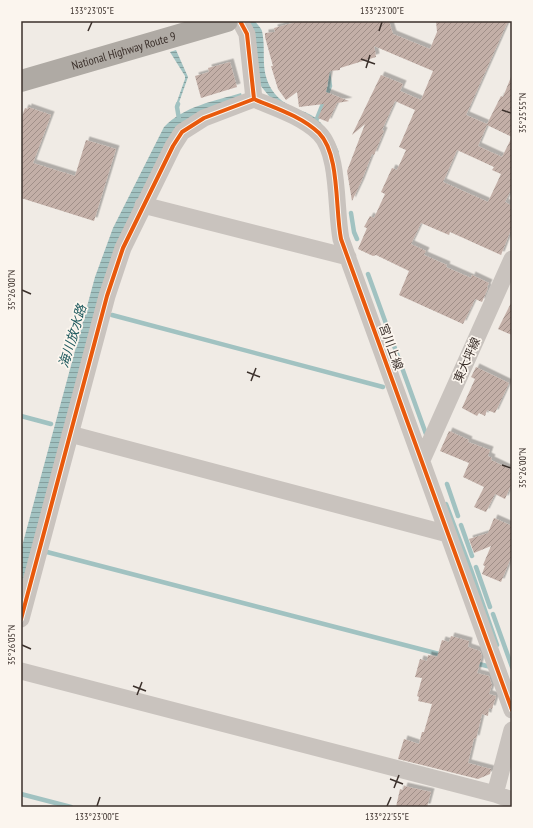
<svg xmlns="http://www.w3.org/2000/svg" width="533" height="828" font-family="'PT Sans Narrow','Noto Sans JP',sans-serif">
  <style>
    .water { fill: url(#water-rules) }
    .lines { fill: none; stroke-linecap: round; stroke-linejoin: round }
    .stream { stroke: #a1c2c1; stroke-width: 4.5 }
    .building { fill: url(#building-hatch); fill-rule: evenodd; filter: url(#shadow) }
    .minor { stroke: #c9c3be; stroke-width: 17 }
    .highway { stroke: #afaaa4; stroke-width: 22 }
    .cycleway-casing { stroke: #fbf5ee; stroke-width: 6 }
    .cycleway { stroke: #e8590c; stroke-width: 4 }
    .ticks { fill: none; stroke: #3b302b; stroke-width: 1.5 }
    .labels { text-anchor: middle; stroke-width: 3.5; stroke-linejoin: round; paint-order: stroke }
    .street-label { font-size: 12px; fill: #3b302b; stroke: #fbf5ee }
    .water-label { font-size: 13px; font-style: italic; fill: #1f5a5e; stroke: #fbf5ee }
    .neatline { fill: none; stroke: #3b302b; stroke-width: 1.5 }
    .ticks-label { font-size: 10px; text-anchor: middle; fill: #3b302b }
  </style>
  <defs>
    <pattern id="water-rules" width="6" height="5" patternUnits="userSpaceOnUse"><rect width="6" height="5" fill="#a1c2c1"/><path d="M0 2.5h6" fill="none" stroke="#849e9d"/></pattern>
    <pattern id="building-hatch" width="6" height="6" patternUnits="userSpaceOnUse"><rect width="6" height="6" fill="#c3afa7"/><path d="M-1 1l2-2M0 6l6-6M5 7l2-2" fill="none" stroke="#a08f88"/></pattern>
    <filter id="shadow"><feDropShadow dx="3.5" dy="-3.5" stdDeviation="0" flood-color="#0004"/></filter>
  </defs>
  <rect width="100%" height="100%" fill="#f0ebe5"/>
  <path class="water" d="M 245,21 L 255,21 C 257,24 261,28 262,31 C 267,54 258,72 275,94 C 284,105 296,108 309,114 C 322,120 334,139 339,152 L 336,154 L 273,101 L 256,80 Z
    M 176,50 L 188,77 L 177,108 L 175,107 L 185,79 L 185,76 L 170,52 Z
    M 241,93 L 243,99 L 200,113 L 147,183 L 21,591 L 21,550 L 95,277 L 113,228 L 164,127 C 184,106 215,101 241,93 Z"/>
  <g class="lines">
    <path class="stream" d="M 178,104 L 177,107 L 179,119
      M 316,121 L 330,86 L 328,73
      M 351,213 L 354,232 L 357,239
      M 368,274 L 426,434
      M 112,315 L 383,387
      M 21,416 L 51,424
      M 447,484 L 458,516
      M 446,504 L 471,570 L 497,645
      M 461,525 L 472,556
      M 47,552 L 443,655
      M 476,567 L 490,607
      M 493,614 L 512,667
      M 475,663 L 491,667
      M 21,794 L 71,807"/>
  </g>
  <path class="building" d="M 300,21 L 389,21 L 393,34 L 430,49 L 437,32 L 436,21 L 508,21 L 466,115 L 487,124 L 501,96 L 503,97 L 511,77 L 512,77 L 512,188 L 505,202 L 512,206 L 512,227 L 501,255 L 450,232 L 449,235 L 421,223 L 411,244 L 426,251 L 424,255 L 447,265 L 446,267 L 471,278 L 472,275 L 489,283 L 487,287 L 488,288 L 482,302 L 475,299 L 463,324 L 399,295 L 409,271 L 376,255 L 373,256 L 358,249 L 367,228 L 364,227 L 370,216 L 374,218 L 385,194 L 381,192 L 392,168 L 397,170 L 406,150 L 399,147 L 415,110 L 395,101 L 382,130 L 384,131 L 374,155 L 372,154 L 361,182 L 352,201 L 347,171 L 365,124 L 352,135 L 381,75 L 403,84 L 400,91 L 421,100 L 433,71 L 374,46 L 376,57 L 340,68 L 340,70 L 330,71 L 326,92 L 349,101 L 337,103 L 328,122 L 318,118 L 324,104 L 299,107 L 297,92 L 286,100 L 278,89 L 271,66 L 273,66 L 265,37 L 265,33 L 275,32 L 274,28 ZM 487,125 L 512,137 L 502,157 L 478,146 ZM 457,150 L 494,167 L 492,170 L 501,174 L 488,202 L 443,182 Z
    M 230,62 L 237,87 L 201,98 L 195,76 L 209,72 L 208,68 Z
    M 28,107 L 51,115 L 33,163 L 75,176 L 86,140 L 116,149 L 94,221 L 21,198 L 21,119 L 25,108 L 28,109 Z
    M 512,301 L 512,335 L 498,329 Z
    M 476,367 L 509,383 L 495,413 L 487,410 L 485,416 L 479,413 L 477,416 L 462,408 L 475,379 L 471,377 Z
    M 449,431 L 469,440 L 468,442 L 490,450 L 488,456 L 492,458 L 491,460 L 512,470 L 512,483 L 505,499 L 495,494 L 486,512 L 474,507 L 484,487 L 463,477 L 469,463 L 440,451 Z
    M 494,518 L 512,526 L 512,555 L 501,582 L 482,574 L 485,566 L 483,565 L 491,546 L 474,553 L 469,539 L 488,533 Z
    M 451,636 L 469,641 L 468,647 L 480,651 L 482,656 L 477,673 L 489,676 L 492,685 L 489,694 L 496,696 L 492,709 L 489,708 L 488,716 L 482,714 L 476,739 L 474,738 L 468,763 L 491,769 L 490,774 L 478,779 L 398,759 L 404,739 L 419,744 L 422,732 L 424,732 L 432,704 L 418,701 L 419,697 L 417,696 L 422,678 L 415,677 L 420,659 L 427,661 L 428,655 L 437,657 L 442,640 L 449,642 Z
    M 404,786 L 431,792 L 427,807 L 396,807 L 400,789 L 403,790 Z"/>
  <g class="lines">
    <path class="minor" d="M 240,21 L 247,34 L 254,99 C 275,108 301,116 319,133 C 340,154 335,209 341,239 L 512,710
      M 143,205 L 348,257
      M 70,434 L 448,534
      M 422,460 L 512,259
      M 21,619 L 107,296 L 123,248 L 173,146 L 182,132 L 204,118 L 254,99
      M 21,671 L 495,794 L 512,800
      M 495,794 L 512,730"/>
    <path class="highway" id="s1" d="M 21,81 L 227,21"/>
    <g class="cycleway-casing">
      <path id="cycleway" d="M 240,21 L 247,34 L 254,99 C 275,108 301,116 319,133 C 340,154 335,209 341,239 L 512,710
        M 21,619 L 107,296 L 123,248 L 173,146 L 182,132 L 204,118 L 254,99"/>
    </g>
    <use href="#cycleway" class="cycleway"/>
  </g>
  <path class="ticks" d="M 88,31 L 92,22M 379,31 L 382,22M 361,59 L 375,64M 366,68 L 370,55M 502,110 L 511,113M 22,290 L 31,294M 247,372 L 260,377M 251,381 L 256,368M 502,465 L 511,468M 22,645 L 31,649M 133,686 L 146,691M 137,695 L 142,682M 390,779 L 403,784M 394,788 L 399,775M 97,806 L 100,797M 387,806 L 391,797"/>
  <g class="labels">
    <g class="street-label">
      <text dy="4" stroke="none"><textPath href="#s1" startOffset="107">National Highway Route 9</textPath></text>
      <text transform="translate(391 347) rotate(70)" y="4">宮川上線</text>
      <text transform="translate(467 360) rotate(-66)" y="4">東大坪線</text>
    </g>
    <g class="water-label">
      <text transform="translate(72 336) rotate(-73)" y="5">海川放水路</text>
    </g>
  </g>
  <rect width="533" height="828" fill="none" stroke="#fbf5ee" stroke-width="44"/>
  <rect x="22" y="22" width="489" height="784" class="neatline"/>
  <g class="ticks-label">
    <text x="92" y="14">133°23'05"E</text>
    <text x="382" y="14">133°23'00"E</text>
    <text transform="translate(522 113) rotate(-90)" y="4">35°25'55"N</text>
    <text transform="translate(11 290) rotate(-90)" y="4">35°26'00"N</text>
    <text transform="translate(522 468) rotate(-90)" y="4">35°26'00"N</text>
    <text transform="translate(11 645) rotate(-90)" y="4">35°26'05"N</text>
    <text x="97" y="820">133°23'00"E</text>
    <text x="387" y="820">133°22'55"E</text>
  </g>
</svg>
